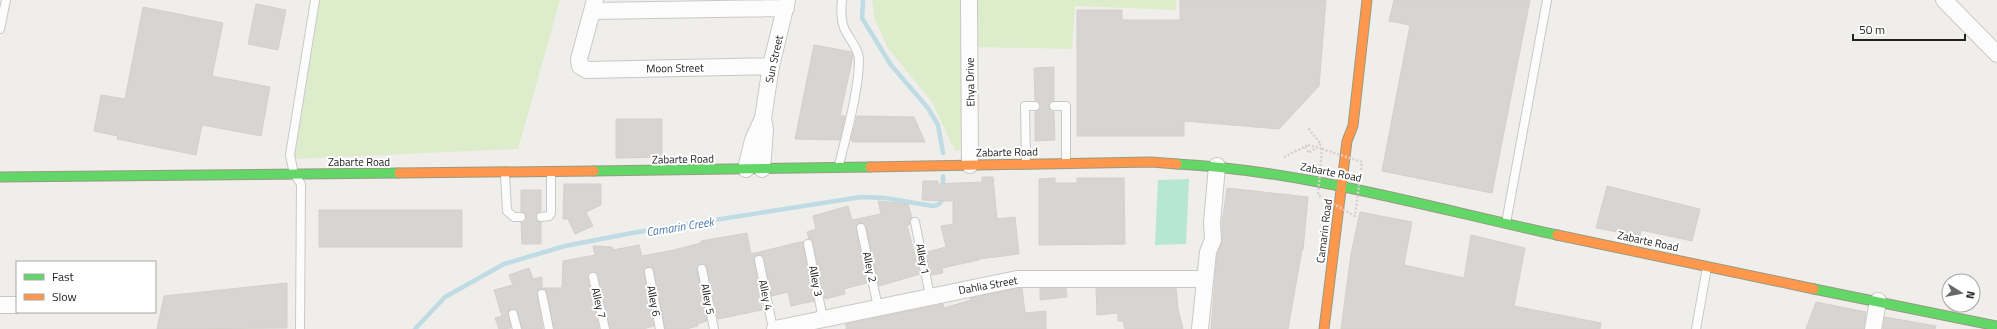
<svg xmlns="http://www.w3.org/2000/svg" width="1997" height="329" font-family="'Titillium Web',sans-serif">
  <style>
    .grass { fill: #ddeccb }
    .pitch { fill: #b7e6d2 }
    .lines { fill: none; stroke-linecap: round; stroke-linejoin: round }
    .stream { stroke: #bfdbe3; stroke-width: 4.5 }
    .building { fill: #d7d4d2; stroke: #d3d0cc }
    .lane-casing { stroke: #c9c8c7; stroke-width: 10 }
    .street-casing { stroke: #c9c8c7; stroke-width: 18 }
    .fast-casing { stroke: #999a82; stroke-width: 11 }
    .slow-casing { stroke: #999a82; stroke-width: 11 }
    .path { stroke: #dccecd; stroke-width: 2.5; stroke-dasharray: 2 2; stroke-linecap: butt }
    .lane { stroke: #fdfcfc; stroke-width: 8 }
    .street { stroke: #fdfcfc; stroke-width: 16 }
    .fast { stroke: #63d668; stroke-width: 9 }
    .slow { stroke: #ff974d; stroke-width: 9 }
    .path-bridge { stroke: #dccecd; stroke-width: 2.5; stroke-dasharray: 2 2; stroke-linecap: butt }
    .labels { text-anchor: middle; stroke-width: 4; stroke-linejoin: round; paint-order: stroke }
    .street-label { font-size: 11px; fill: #222; stroke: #fff }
    .water-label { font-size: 12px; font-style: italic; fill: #4a7aab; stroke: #fff }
  </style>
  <rect width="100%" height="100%" fill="#f0eeeb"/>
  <path class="grass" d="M 320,0 L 560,0 L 518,149 L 292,159 Z
    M 872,0 L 1176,0 L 1176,10 L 1075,6 L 1072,49 L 976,47 L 975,149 L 955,151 L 932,102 L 888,48 L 875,20 Z"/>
  <path class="pitch" d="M 1189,179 L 1186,244 L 1155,245 L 1158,180 Z"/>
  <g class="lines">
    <path class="stream" d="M 863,0 L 862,18 L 891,65 L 928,108 L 938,125 L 943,153
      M 943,176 L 943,188
      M 415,329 L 445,297 L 504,264 L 565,246 L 632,233 L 861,197 L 885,198 L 933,206 C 940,205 942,202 943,196"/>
  </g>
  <path class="building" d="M 1180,0 L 1326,0 L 1319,86 L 1279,129 L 1184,121 L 1184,136 L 1077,136 L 1077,10 L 1122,10 L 1122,20 L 1180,20 Z
    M 1394,0 L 1530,0 L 1492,193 L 1382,171 L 1410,25 L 1389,21 Z
    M 256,4 L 286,10 L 278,50 L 248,44 Z
    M 143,7 L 223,23 L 212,76 L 270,87 L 261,136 L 202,125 L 196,155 L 117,139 L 118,136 L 94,131 L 101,95 L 125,99 Z
    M 814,45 L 852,52 L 853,56 L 840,116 L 845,116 L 840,140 L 795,139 Z
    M 1054,67 L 1054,100 L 1049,103 L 1049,106 L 1051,111 L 1054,112 L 1055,140 L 1035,141 L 1035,112 L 1040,109 L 1040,106 L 1038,101 L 1035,100 L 1034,68 Z
    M 857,116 L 914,117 L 925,142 L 853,142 L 851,140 Z
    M 616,119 L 662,119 L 662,157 L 616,158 Z
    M 982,177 L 993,177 L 997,219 L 1015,217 L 1019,254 L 979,259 L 979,260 L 942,268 L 943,273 L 932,275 L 927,252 L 946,247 L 941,226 L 953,224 L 953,201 L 922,200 L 923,181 L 938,181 L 938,184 L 982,182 Z
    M 1055,178 L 1055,183 L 1077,183 L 1077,178 L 1124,178 L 1125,244 L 1039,245 L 1039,179 Z
    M 564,184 L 601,184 L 601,205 L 586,212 L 593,226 L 575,234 L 568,219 L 563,219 Z
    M 1607,186 L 1700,209 L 1692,241 L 1641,230 L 1640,236 L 1596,228 Z
    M 1227,188 L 1308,197 L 1303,250 L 1302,250 L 1288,329 L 1211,329 L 1217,254 L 1222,240 L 1222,223 Z
    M 521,190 L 541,190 L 541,211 L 537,213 L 536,217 L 537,221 L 541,222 L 541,244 L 522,244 L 521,222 L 526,220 L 526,217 L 521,212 Z
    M 878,201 L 908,204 L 912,218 L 910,224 L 907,225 L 920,274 L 879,286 L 866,227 L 863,223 L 859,223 L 856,229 L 867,283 L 844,289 L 845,294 L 825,299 L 813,243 L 809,239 L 807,232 L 816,229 L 813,216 L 848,206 L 852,220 L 881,214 Z
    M 319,210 L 462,210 L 462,247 L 319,247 Z
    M 1360,212 L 1412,222 L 1404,265 L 1464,278 L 1471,235 L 1525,248 L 1514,306 L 1601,323 L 1600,329 L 1341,329 L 1351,254 Z
    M 747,233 L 751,254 L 804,241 L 803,245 L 814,301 L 791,306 L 788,292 L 772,296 L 764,259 L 758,255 L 755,256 L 754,261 L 762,310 L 718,319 L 707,268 L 704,264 L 701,264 L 697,270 L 707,321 L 697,324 L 698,326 L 686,329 L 665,329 L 654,271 L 648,267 L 645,268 L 644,273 L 654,326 L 643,329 L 610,329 L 598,276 L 592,272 L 589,273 L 588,278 L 599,329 L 554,329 L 547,293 L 541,289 L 538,290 L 537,295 L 543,329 L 522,329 L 518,313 L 514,309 L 509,310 L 508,313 L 511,328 L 499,329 L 495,318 L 502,316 L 494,290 L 513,285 L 509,275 L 529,268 L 533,279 L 542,277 L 542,288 L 562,288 L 563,261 L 595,255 L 593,246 L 612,247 L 613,250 L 639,245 L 642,256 L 674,250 L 701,243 L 701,241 Z
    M 287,283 L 287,328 L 157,329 L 164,296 Z
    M 1018,288 L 1022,288 L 1025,313 L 1046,311 L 1046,329 L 846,329 L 846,324 L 943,304 L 944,308 L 971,300 L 970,298 Z
    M 1040,288 L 1066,288 L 1067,297 L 1040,300 Z
    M 1096,288 L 1176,288 L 1178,309 L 1183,329 L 1125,329 L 1123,321 L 1118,321 L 1118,313 L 1097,315 Z
    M 1816,302 L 1866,312 L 1864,329 L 1806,329 Z
    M 1885,317 L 1936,326 L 1935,329 L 1883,329 Z"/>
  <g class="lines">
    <g class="lane-casing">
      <path id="lane" d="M 0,29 L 6,0
        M 1054,106 L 1066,106 L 1066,164
        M 1026,164 L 1025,106 L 1035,106
        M 839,165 C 846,136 859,90 859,60 C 859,49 850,40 845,30 C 841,22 841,9 842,0
        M 505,174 L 507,211 L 514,217 L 521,217
        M 541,217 L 549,216 L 551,213 L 551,173
        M 915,222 L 930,296
        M 1506,223 L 1547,0
        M 861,228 L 878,307
        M 808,244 L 823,319
        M 759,260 L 773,329
        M 702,269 L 714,329
        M 649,272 L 660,329
        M 593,277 L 605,329
        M 542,294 L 549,329
        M 513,314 L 517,329
        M 300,329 L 301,184 L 294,174 L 290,155 L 315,0
        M 1696,329 L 1707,267"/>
    </g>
    <g class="street-casing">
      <path id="street" d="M 595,0 L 579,59 L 580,66 L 587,70 L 771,66
        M 969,0 L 970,165
        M 1944,0 L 1997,54
        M 592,11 L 786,8
        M 746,169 L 753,140 L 763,118
        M 762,169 L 765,130 L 763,118 L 771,66 L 787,0
        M 0,305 L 17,305
        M 775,329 L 1017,279 L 1205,279
        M 1200,329 L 1208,252 L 1213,240 L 1212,223 L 1217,166
        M 1873,329 L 1878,301"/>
    </g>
    <g class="fast-casing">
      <path id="fast" d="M 1177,164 C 1306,171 1432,208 1557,235
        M 594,171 L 870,167
        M 0,177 L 399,173
        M 1814,289 L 1997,326"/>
    </g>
    <g class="slow-casing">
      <path id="slow" d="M 870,167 L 1151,162 L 1177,164
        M 399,173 L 594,171
        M 1557,235 L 1814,289
        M 1324,329 L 1347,141 L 1353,126 L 1367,0"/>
    </g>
    <path class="path" d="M 1305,147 L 1309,153 L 1321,144 L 1308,128
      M 1284,157 L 1308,145"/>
    <use href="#lane" class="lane"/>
    <use href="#street" class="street"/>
    <use href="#fast" class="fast"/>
    <use href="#slow" class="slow"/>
    <path class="path-bridge" d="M 1308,145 L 1322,149
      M 1322,149 L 1362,162 L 1355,216 L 1318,195 Z"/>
  </g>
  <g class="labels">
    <g class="street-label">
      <text transform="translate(774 59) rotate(-78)" y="4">Sun Street</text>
      <text transform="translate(675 68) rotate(-1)" y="4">Moon Street</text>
      <text transform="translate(970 82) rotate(-91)" y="4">Ehya Drive</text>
      <text transform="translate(1007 152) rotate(-1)" y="4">Zabarte Road</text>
      <text transform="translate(683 159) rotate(-1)" y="4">Zabarte Road</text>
      <text x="359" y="166">Zabarte Road</text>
      <text transform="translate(1331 172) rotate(11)" y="4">Zabarte Road</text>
      <text transform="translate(1324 231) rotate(-83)" y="4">Camarin Road</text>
      <text transform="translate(1648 241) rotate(12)" y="4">Zabarte Road</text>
      <text transform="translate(923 259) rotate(79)" y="4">Alley 1</text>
      <text transform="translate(870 267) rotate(78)" y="4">Alley 2</text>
      <text transform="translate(816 281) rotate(79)" y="4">Alley 3</text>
      <text transform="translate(988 285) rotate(-10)" y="4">Dahlia Street</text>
      <text transform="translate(766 295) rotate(78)" y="4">Alley 4</text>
      <text transform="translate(708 299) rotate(79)" y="4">Alley 5</text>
      <text transform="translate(654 301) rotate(79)" y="4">Alley 6</text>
      <text transform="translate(599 303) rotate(77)" y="4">Alley 7</text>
    </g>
    <g class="water-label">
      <text transform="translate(680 227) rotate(-9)" y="4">Camarin Creek</text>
    </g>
  </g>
  <rect x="16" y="261" width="140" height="52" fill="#ffffff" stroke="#a7a7a7"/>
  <rect x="24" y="274" width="20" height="6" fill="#63d668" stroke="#a7a7a7"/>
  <text x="52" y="281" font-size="12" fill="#222222">Fast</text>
  <rect x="24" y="294" width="20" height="6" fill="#ff974d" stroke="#a7a7a7"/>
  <text x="52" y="301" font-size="12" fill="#222222">Slow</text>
  <g transform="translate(1961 293) rotate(101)"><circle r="19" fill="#ffffff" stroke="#a7a7a7"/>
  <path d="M0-3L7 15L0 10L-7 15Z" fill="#6a6968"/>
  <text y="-6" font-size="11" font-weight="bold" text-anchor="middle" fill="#222222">N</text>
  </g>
  <path d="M1853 34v6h112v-6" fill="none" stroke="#222222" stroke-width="2"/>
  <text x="1859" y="34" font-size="12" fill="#222222" stroke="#ffffff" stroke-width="3" paint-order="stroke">50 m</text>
</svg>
